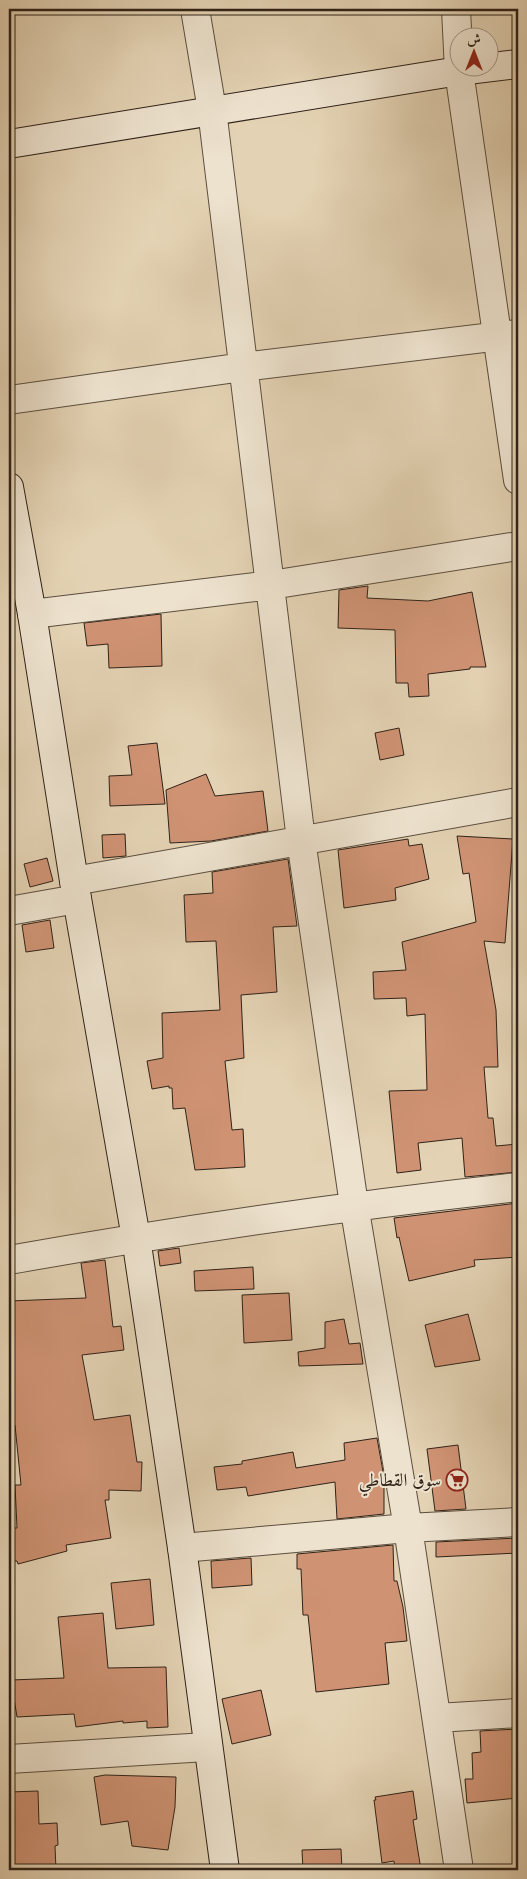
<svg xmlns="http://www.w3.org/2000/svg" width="527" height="1879" font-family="Cardo,Amiri,serif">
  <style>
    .building { fill: #cf9374; stroke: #2f2218 }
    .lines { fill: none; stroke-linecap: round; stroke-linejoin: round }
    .street-casing { stroke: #5c4e3f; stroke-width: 30 }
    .secondary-casing { stroke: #2f2218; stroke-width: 30 }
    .street { stroke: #ede2ce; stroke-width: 28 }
    .secondary { stroke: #ede2ce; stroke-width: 28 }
    .labels { text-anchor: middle; stroke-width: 4; stroke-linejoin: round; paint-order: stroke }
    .poi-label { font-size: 18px; fill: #2f2218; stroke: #ede2ce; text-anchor: end }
  </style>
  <rect width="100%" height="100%" fill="#e3d2b3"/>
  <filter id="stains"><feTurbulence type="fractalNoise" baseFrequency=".004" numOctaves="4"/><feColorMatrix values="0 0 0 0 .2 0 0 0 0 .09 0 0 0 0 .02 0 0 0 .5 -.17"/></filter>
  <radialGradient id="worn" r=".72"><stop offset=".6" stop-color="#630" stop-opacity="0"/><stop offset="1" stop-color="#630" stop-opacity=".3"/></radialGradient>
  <path class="building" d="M 368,586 L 367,598 L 428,601 L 472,592 L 486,667 L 470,667 L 470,669 L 428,674 L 429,696 L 409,697 L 408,683 L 396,683 L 395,630 L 338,628 L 339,590 Z
    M 161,614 L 162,666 L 109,668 L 108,644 L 87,646 L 84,623 Z
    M 399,728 L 404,755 L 380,760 L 375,733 Z
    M 157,743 L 165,804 L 110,806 L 109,776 L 132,775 L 128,746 Z
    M 206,774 L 215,796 L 263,791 L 268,831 L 211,841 L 170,843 L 166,790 Z
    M 125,834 L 126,856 L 103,858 L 102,835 Z
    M 457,836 L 513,839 L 505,943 L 484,941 L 496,1010 L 498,1067 L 484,1067 L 488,1118 L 493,1118 L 496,1146 L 518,1144 L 518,1172 L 465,1177 L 462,1138 L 418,1143 L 421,1170 L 397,1173 L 389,1091 L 427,1090 L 425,1014 L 407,1016 L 406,998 L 374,999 L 373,972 L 406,970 L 402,942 L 476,922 L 469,873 L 463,874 Z
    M 408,839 L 409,846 L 422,844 L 429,879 L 395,888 L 396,900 L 344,908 L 338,850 Z
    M 47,858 L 53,881 L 30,887 L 24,864 Z
    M 288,859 L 297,926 L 273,927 L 277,992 L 241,995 L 244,1058 L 225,1061 L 232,1130 L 243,1129 L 245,1167 L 195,1170 L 185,1108 L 173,1109 L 172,1088 L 169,1088 L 169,1086 L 152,1089 L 147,1061 L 163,1058 L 162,1013 L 220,1010 L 216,941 L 186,942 L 184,895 L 213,893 L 212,872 Z
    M 50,920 L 54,948 L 26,952 L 22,925 Z
    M 518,1203 L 518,1257 L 474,1260 L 475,1266 L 409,1281 L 399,1237 L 397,1238 L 394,1218 Z
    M 179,1248 L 181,1263 L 160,1266 L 158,1251 Z
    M 105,1260 L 113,1327 L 121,1326 L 124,1350 L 82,1355 L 94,1420 L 130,1415 L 137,1462 L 142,1462 L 141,1491 L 109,1490 L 109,1500 L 105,1500 L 111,1538 L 66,1545 L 67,1551 L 18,1564 L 17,1561 L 9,1561 L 9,1528 L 17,1528 L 15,1485 L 21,1485 L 15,1425 L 10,1425 L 11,1366 L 9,1366 L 9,1301 L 86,1298 L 81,1263 Z
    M 253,1267 L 254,1289 L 195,1291 L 194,1271 Z
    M 289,1293 L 292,1340 L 244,1343 L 242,1295 Z
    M 468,1314 L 480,1360 L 435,1367 L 425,1325 Z
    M 344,1319 L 349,1344 L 360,1343 L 363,1364 L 299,1366 L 298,1352 L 325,1348 L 325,1322 Z
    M 377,1438 L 384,1477 L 384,1514 L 337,1519 L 335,1482 L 248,1496 L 246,1487 L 217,1490 L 214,1467 L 242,1464 L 242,1461 L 293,1452 L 296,1468 L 345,1460 L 344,1443 Z
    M 458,1445 L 466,1509 L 435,1511 L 427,1449 Z
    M 518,1538 L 518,1553 L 436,1557 L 436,1542 Z
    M 393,1545 L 394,1581 L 397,1581 L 403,1607 L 407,1641 L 385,1643 L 389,1684 L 316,1692 L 308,1615 L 303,1615 L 301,1569 L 297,1569 L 297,1554 Z
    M 251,1558 L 252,1585 L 212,1588 L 211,1561 Z
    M 150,1579 L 154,1625 L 116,1629 L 111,1583 Z
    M 103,1613 L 108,1668 L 166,1667 L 168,1727 L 147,1728 L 147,1721 L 123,1723 L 123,1721 L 76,1727 L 74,1714 L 17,1717 L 11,1680 L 64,1678 L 58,1617 Z
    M 261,1690 L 271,1735 L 232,1744 L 222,1699 Z
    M 518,1729 L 518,1798 L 467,1803 L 465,1779 L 473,1779 L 472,1753 L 481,1752 L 480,1731 Z
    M 105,1775 L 176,1777 L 175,1807 L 168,1850 L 132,1846 L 128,1821 L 101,1825 L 94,1777 Z
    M 38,1791 L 39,1824 L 57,1823 L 58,1845 L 55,1846 L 56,1870 L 9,1870 L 9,1792 Z
    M 413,1791 L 417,1819 L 413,1820 L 421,1870 L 395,1870 L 394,1861 L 382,1863 L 374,1800 L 376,1800 L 375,1797 Z
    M 341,1849 L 342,1870 L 303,1870 L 302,1850 Z"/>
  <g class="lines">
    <g class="street-casing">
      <path id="street" d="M 195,9 L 212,110 L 301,840 L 354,1205 L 408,1528 L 459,1870
        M 456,9 L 459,71 L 518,480
        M 9,400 L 243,367 L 518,334
        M 32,614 L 271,585 L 518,546
        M 74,881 L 518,802
        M 9,911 L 77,899
        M 9,1260 C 178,1230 347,1206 518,1187
        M 182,1548 L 408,1528 L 518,1522
        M 437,1718 L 518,1713
        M 9,1759 L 207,1747"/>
    </g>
    <g class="secondary-casing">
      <path id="secondary" d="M 9,144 L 459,71 L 518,64
        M 9,487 L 32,614 L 74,881 L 136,1238 L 182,1548 L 225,1870"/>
    </g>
    <use href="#street" class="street"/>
    <use href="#secondary" class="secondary"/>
  </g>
  <defs>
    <g id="supermarket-ring" transform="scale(1.125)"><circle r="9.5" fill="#ede2ce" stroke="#8f2418" stroke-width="1.5"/><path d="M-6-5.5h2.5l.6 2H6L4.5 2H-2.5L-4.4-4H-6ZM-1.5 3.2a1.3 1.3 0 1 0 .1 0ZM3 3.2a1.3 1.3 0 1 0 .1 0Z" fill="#8f2418"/></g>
  </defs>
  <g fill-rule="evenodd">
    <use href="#supermarket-ring" x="457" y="1480"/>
  </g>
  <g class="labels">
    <g class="poi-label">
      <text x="441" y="1486">سوق القطاطي</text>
    </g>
  </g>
  <rect width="527" height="1879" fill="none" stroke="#e3d2b3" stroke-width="30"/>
  <rect x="10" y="10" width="507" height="1859" fill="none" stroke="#2f2218" stroke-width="2.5"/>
  <rect x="15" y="15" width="497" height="1849" fill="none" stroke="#2f2218"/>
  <g transform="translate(474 52)"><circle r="24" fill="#ede2ce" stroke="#a19585"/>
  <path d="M0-4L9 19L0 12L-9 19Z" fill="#8f2418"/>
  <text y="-8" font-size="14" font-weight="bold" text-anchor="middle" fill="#2f2218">ش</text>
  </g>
  <rect width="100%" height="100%" filter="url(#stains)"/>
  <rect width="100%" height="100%" fill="url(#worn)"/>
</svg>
